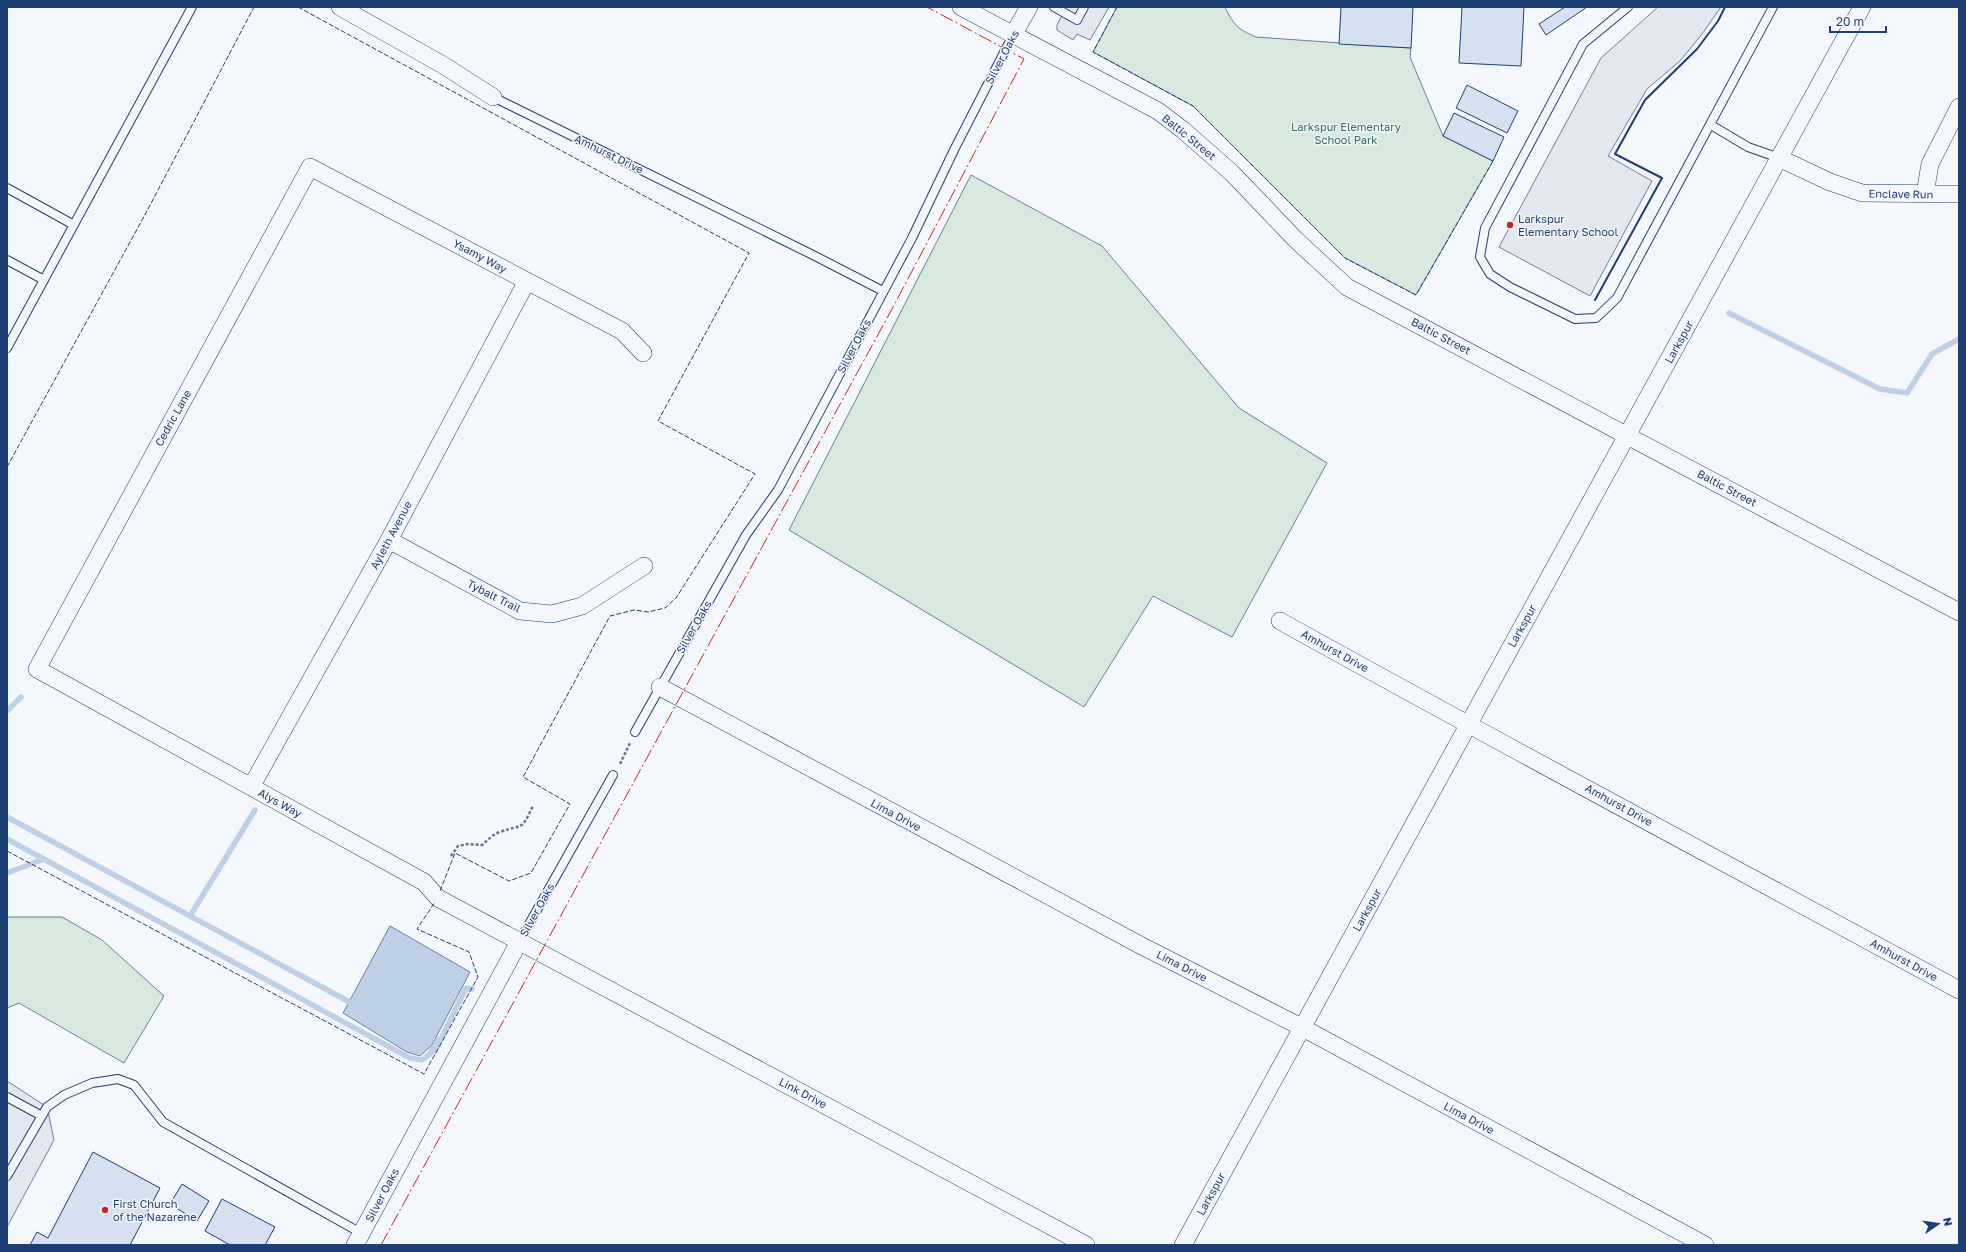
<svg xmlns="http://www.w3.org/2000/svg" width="1966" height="1252" font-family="'Golos Text',sans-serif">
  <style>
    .green { fill: #d7e8df; stroke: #687fa3 }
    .parking { fill: #e3e8f0; stroke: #687fa3 }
    .water { fill: #bed0e5; stroke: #687fa3 }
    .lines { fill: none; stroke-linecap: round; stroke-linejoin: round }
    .stream { stroke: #bed0e5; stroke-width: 5.5 }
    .building { fill: #d5e0f0; stroke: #1d3f73 }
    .service-casing { stroke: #1d3f73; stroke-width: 10 }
    .minor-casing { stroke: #1d3f73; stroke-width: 18 }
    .path { stroke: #5e769c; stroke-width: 2.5; stroke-dasharray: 3 2; stroke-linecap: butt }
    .service { stroke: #f4f7fb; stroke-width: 8 }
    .minor { stroke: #f4f7fb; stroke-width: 17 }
    .fence { stroke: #1d3f73; stroke-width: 1; stroke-dasharray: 5 2; stroke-linecap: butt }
    .wall { stroke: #1d3f73; stroke-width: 2 }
    .power { stroke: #c62828; stroke-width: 1; stroke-dasharray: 14 3 2 3; stroke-linecap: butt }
    .poi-dot { fill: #c62828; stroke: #f4f7fb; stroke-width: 1.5 }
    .labels { text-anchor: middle; stroke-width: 3; stroke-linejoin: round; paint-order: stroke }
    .street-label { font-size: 11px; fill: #1d3f73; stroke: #f4f7fb }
    .park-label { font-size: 11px; fill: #2c6c60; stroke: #f4f7fb }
    .poi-label { font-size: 11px; fill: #1d3f73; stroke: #f4f7fb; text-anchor: start }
  </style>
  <rect width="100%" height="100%" fill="#f4f7fb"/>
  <path class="green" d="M 1117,7 L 1225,7 C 1234,25 1237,29 1256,37 L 1411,48 L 1410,57 L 1443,136 L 1493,161 L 1416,295 L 1345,258 L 1193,106 L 1093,52 Z
    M 971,175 L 1102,246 L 1239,408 L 1327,463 L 1232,637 L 1153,596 L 1084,707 L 789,530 Z
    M 7,917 L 62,917 L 102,940 L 164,996 L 124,1063 L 19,1003 L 7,1008 Z"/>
  <path class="parking" d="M 1066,7 L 1109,7 L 1090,40 L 1077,34 L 1073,40 L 1057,30 L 1057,25 Z
    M 1658,7 L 1721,7 L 1702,34 L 1680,61 L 1647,89 L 1608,156 L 1652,181 L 1590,296 L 1499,247 L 1601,58 Z
    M 7,1081 L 47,1107 L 54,1140 L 7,1227 Z"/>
  <path class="water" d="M 390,926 L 470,972 L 432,1045 L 420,1056 L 407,1052 L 343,1013 Z"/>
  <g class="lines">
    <path class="stream" d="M 1729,313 L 1880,389 L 1907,393 L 1932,354 L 1959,339
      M 7,711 L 21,697
      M 7,817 L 355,1005
      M 7,839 L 410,1058 L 422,1060 L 430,1054 L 438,1040 L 435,1051 L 466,988 L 472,989
      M 7,873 L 44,859
      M 190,916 L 255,810"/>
  </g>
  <path class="building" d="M 1341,7 L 1413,7 L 1411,48 L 1339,44 Z
    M 1462,7 L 1524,7 L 1521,66 L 1459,63 Z
    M 1565,7 L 1587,7 L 1546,35 L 1539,24 Z
    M 1467,85 L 1518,111 L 1507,133 L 1456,108 Z
    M 1454,113 L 1504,137 L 1493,161 L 1443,136 Z
    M 93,1152 L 160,1188 L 130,1245 L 30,1245 L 37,1232 L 48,1238 Z
    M 182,1184 L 209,1201 L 197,1221 L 170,1204 Z
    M 222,1199 L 275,1227 L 265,1245 L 230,1245 L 205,1231 Z"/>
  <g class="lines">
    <g class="service-casing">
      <path id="service" d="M 1054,7 L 1077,20 L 1084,7
        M 1628,7 L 1583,44 L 1485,228 L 1480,257 L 1490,274 L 1510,287 L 1575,319 L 1596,318 L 1617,298 L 1773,7
        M 493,97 L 811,254 L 883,291
        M 1711,125 L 1748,147 L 1779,158
        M 7,188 L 74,225
        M 7,260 L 44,280
        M 7,348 L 192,7
        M 635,732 L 746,535 L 778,490 L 912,238 L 955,148 L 1013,35
        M 519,942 L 613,775
        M 7,1097 L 42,1116
        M 7,1176 L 47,1107 L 64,1095 L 92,1083 L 118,1079 L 134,1085 L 163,1122 L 361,1233"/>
    </g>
    <g class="minor-casing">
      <path id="minor" d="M 340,7 L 443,65 L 493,97
        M 961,7 L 1158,111 L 1183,130 L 1232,173 L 1295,239 L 1347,287 L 1959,612
        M 1013,35 L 1029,7
        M 1779,158 L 1830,182 L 1862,193 L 1959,194
        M 1925,194 L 1930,164 L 1959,107
        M 643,353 L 622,331 L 310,167 L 37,669 L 424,882 L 438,898 L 1086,1245
        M 389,540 L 520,611 L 552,614 L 582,606 L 644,566
        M 1280,621 C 1505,746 1733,867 1959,990
        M 660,687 L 1140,945 L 1303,1028 L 1705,1245
        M 251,787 L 389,540 L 527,281
        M 355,1245 L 519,942
        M 1183,1245 L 1862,7"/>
    </g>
    <path class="path" d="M 620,764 L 630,743
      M 451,856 L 458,846 L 468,844 L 482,845 C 488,840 493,834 500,832 C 525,823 520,832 533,806"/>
    <use href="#service" class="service"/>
    <use href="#minor" class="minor"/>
    <path class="fence" d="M 298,7 L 749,253 L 658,421 L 755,474 L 676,598 L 665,608 L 648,612 L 634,610 L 610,616 L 523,777 L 570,804 L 531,873 L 509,881 L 455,853 L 440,891
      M 1117,7 L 1093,52 L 1193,106 L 1345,258 L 1416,295 L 1493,161
      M 7,467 L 147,211 L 254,7
      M 7,851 L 424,1074 L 478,977 L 469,952 L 417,929 L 435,902"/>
    <path class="wall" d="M 1595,300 L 1662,178 L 1615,154 L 1645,100 L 1697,49 L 1718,21 L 1725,7"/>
    <path class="power" d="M 381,1245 L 892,309 L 1024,59 L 927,7"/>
  </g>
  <g class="poi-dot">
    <circle cx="1510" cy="225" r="4"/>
    <circle cx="105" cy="1210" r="4"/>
  </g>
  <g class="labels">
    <g class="street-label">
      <text transform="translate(1002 57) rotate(-62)" y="4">Silver Oaks</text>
      <text transform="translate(1189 137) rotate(39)" y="4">Baltic Street</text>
      <text transform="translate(609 154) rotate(26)" y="4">Amhurst Drive</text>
      <text transform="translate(1901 194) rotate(1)" y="4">Enclave Run</text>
      <text transform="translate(480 256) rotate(28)" y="4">Ysamy Way</text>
      <text transform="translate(1441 336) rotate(28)" y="4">Baltic Street</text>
      <text transform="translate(1679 342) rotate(-61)" y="4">Larkspur</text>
      <text transform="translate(854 346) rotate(-62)" y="4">Silver Oaks</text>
      <text transform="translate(173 418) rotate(-61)" y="4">Cedric Lane</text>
      <text transform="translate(1727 488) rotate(28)" y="4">Baltic Street</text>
      <text transform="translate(391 535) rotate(-62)" y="4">Ayleth Avenue</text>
      <text transform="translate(494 596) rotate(27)" y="4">Tybalt Trail</text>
      <text transform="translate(1522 626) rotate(-61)" y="4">Larkspur</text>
      <text transform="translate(694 627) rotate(-60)" y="4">Silver Oaks</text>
      <text transform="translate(1335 651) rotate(29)" y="4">Amhurst Drive</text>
      <text transform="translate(280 803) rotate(29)" y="4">Alys Way</text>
      <text transform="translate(1619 805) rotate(29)" y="4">Amhurst Drive</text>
      <text transform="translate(896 815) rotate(28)" y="4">Lima Drive</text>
      <text transform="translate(537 910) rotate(-61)" y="4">Silver Oaks</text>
      <text transform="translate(1367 910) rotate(-61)" y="4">Larkspur</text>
      <text transform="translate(1904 960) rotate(29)" y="4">Amhurst Drive</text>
      <text transform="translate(1182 966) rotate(27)" y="4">Lima Drive</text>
      <text transform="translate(803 1093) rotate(28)" y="4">Link Drive</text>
      <text transform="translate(1469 1118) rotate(28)" y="4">Lima Drive</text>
      <text transform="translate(1211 1194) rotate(-61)" y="4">Larkspur</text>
      <text transform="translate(382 1195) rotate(-62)" y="4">Silver Oaks</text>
    </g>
    <g class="park-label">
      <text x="1346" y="131">Larkspur Elementary<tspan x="1346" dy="13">School Park</tspan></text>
    </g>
    <g class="poi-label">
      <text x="1518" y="223">Larkspur<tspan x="1518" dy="13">Elementary School</tspan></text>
      <text x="113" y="1208">First Church<tspan x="113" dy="13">of the Nazarene</tspan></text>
    </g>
  </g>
  <rect width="1966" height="1252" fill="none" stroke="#1d3f73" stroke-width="16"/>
  <g transform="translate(1938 1224) rotate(77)" stroke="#f4f7fb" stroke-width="3" paint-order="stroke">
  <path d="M0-3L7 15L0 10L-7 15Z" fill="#1d3f73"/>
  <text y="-6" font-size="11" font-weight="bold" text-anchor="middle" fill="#1d3f73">N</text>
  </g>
  <path d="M1830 26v6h56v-6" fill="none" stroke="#1d3f73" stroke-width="2"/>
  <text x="1836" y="26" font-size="12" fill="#1d3f73" stroke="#f4f7fb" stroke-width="3" paint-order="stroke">20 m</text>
</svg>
